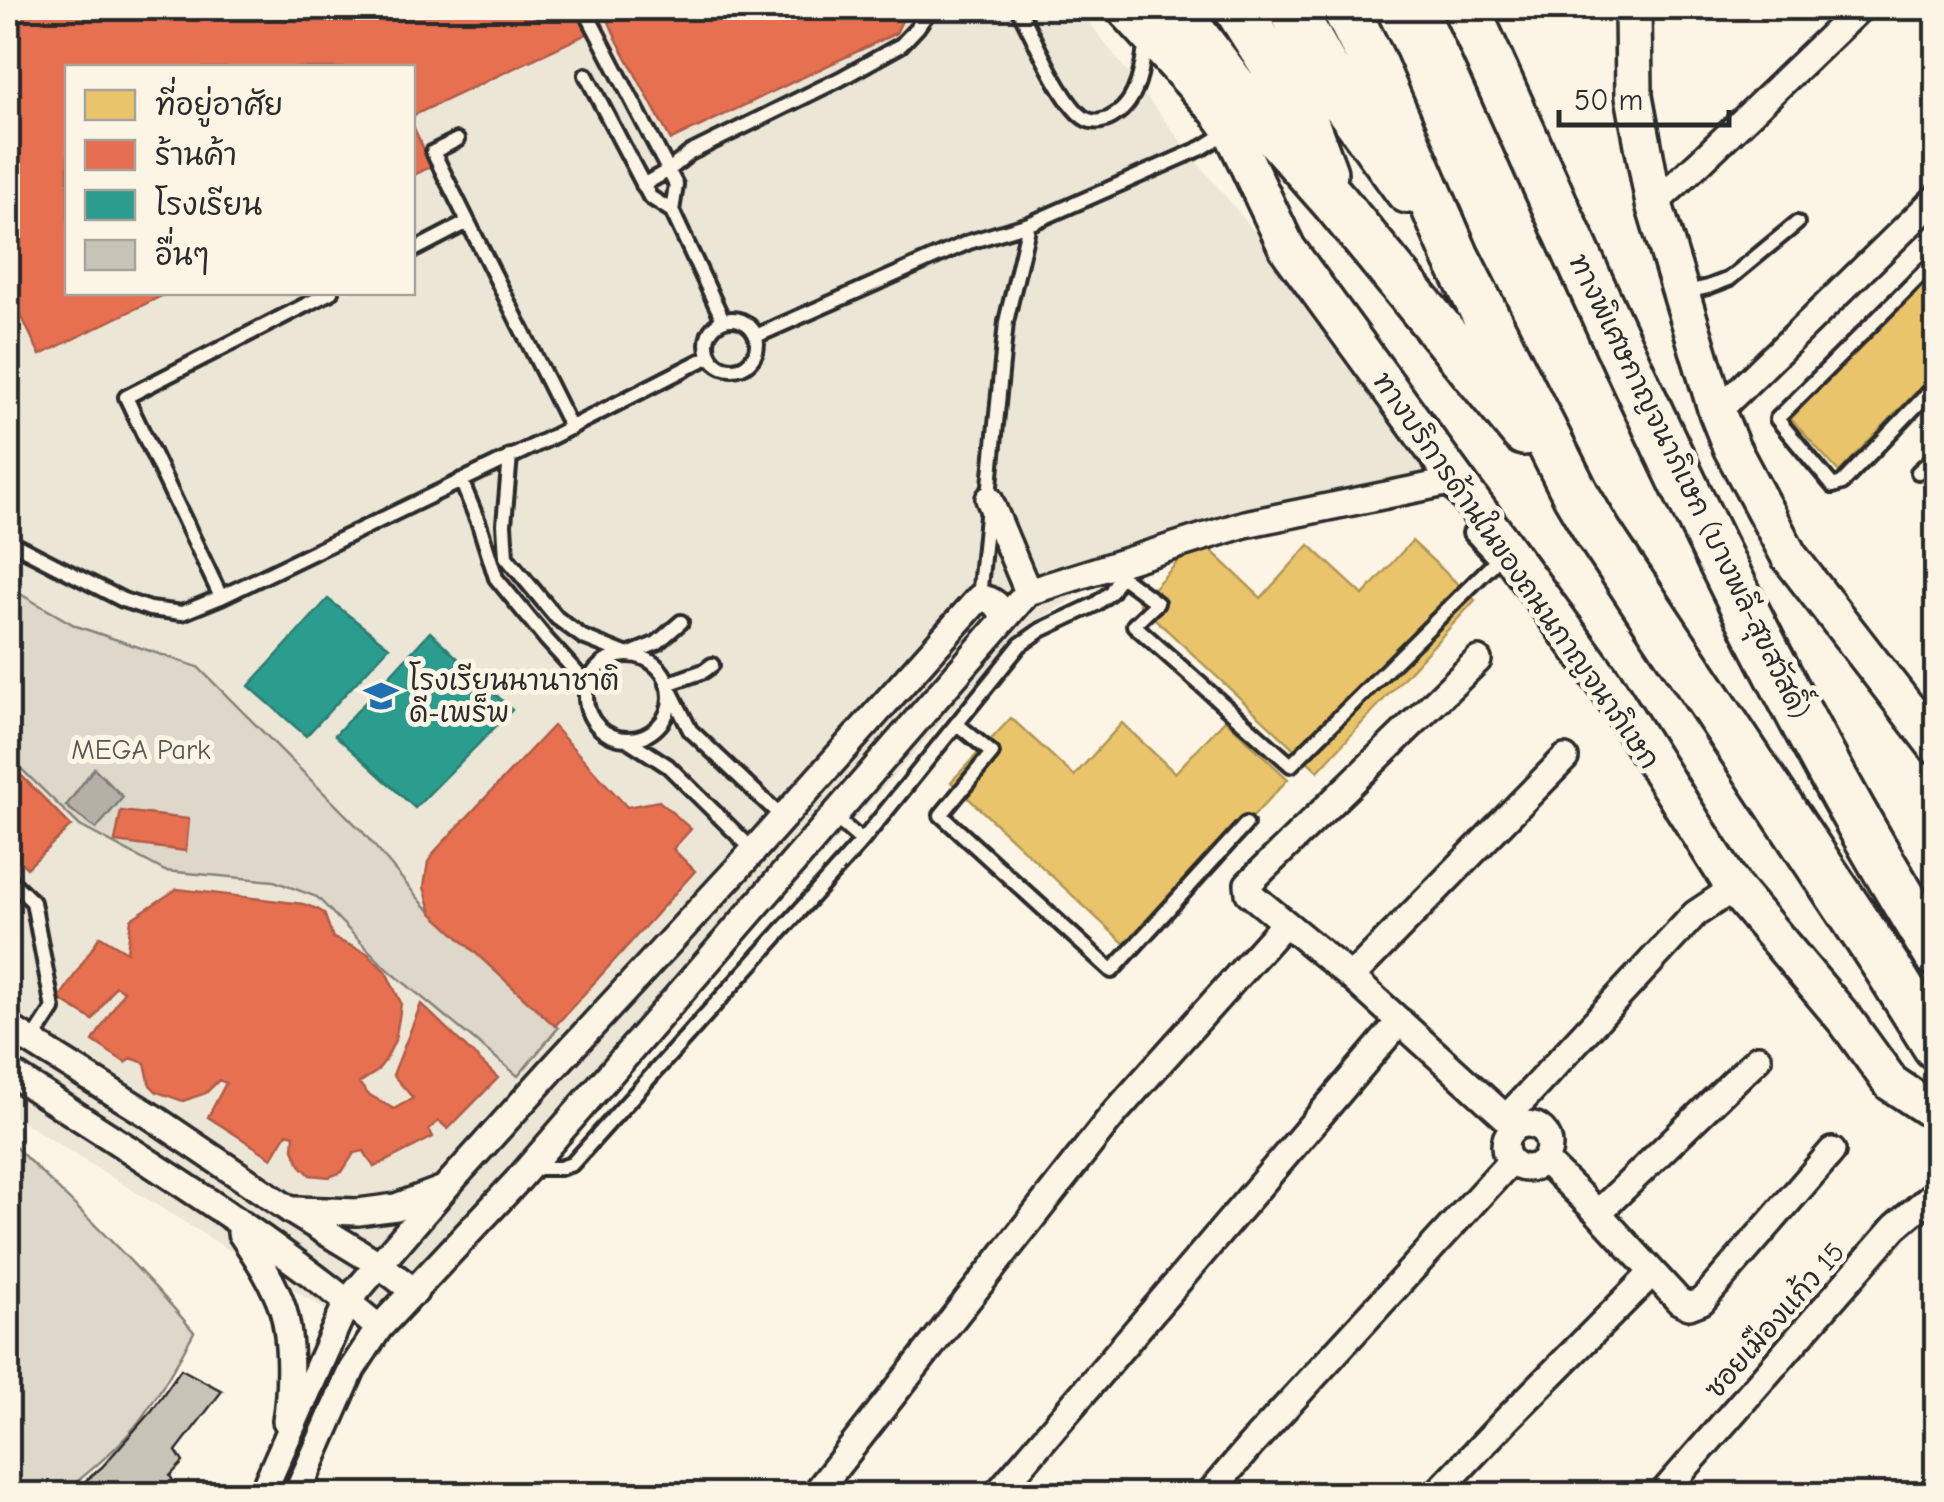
<svg xmlns="http://www.w3.org/2000/svg" width="1944" height="1502" font-family="'Comic Neue','Playpen Sans Thai',sans-serif">
  <style>
    .built { fill: #ece6d7; fill-rule: evenodd }
    .green { fill: #ded8ca; stroke: #84827a; stroke-width: 2.5 }
    .water { fill: #b4b0a5; stroke: #7d7b74; stroke-width: 2.5 }
    .homes { fill: #e9c46a; stroke: #b09657; stroke-width: 2.5 }
    .shops { fill: #e76f51; stroke: #af5b46; stroke-width: 2.5 }
    .schools { fill: #2a9d8f; stroke: #2a7b71; stroke-width: 2.5 }
    .building { fill: #c8c3b7; stroke: #2b2b2b; stroke-width: 2.5 }
    .lines { fill: none; stroke-linecap: round; stroke-linejoin: round }
    .lane-casing { stroke: #2b2b2b; stroke-width: 20 }
    .street-casing { stroke: #2b2b2b; stroke-width: 32 }
    .secondary-casing { stroke: #2b2b2b; stroke-width: 42 }
    .highway-casing { stroke: #2b2b2b; stroke-width: 52 }
    .lane { stroke: #fcf5e5; stroke-width: 12 }
    .street { stroke: #fcf5e5; stroke-width: 25 }
    .secondary { stroke: #fcf5e5; stroke-width: 35 }
    .highway { stroke: #fcf5e5; stroke-width: 45 }
    .labels { text-anchor: middle; stroke-width: 10; stroke-linejoin: round; paint-order: stroke }
    .street-label { font-size: 28px; fill: #2b2b2b; stroke: #fcf5e5 }
    .poi-label { font-size: 28px; fill: #2b2b2b; stroke: #fcf5e5; text-anchor: start }
    .park-label { font-size: 28px; fill: #585653; stroke: #fcf5e5 }
  </style>
  <rect width="100%" height="100%" fill="#fcf5e5"/>
  <filter id="ink" filterUnits="userSpaceOnUse"><feTurbulence type="fractalNoise" baseFrequency=".01" numOctaves="2"/><feDisplacementMap in="SourceGraphic" scale="20" xChannelSelector="R" yChannelSelector="G"/><feConvolveMatrix kernelMatrix="1 2 1 2 8 2 1 2 1" color-interpolation-filters="sRGB"/></filter>
  <g filter="url(#ink)">
    <path class="built" d="M 8,8 L 1078,8 L 1197,162 L 1464,485 L 1142,554 L 1026,628 L 384,1346 L 8,1113 ZM 68,68 L 412,68 L 412,292 L 68,292 Z"/>
    <path class="green" d="M 8,587 L 76,626 L 198,667 L 362,831 L 424,905 L 558,1028 L 518,1076 L 385,967 L 317,897 L 274,881 L 165,871 L 80,826 L 8,756 Z
      M 8,1140 C 71,1202 137,1263 194,1332 C 178,1362 161,1391 141,1419 C 120,1447 89,1472 62,1494 L 8,1494 Z"/>
    <path class="water" d="M 94,768 L 123,797 L 96,829 L 66,806 Z"/>
    <path class="homes" d="M 1936,267 L 1936,371 L 1839,472 L 1791,419 Z
      M 1199,539 L 1261,598 L 1309,545 L 1363,595 L 1412,541 L 1475,600 L 1318,771 L 1139,604 Z
      M 1011,718 L 1074,776 L 1122,723 L 1175,773 L 1225,720 L 1288,779 L 1130,949 L 951,782 Z"/>
    <path class="shops" d="M 8,8 L 595,8 L 604,26 L 412,116 L 412,68 L 68,68 L 68,292 L 170,292 L 40,355 L 19,311 L 8,317 Z
      M 603,8 L 908,8 L 896,33 L 671,140 L 617,40 Z
      M 412,124 L 432,166 L 412,176 Z
      M 553,726 L 627,807 L 659,801 L 691,829 L 673,849 L 695,871 L 555,1026 L 432,913 L 424,887 L 428,862 L 437,849 Z
      M 8,762 L 71,826 L 27,868 L 8,850 Z
      M 121,811 L 189,819 L 186,851 L 115,842 Z
      M 177,889 L 303,904 L 317,909 L 324,913 L 333,938 L 367,953 L 386,972 L 401,1003 L 399,1018 L 395,1040 L 386,1059 L 376,1072 L 359,1083 L 368,1094 L 394,1109 L 413,1098 L 393,1075 L 421,1004 L 498,1078 L 448,1129 L 439,1121 L 429,1129 L 433,1137 L 374,1167 L 364,1151 L 354,1153 L 342,1172 L 329,1177 L 310,1175 L 300,1165 L 293,1149 L 294,1135 L 287,1133 L 272,1158 L 208,1117 L 226,1083 L 219,1080 L 206,1093 L 183,1101 L 157,1092 L 150,1085 L 145,1063 L 131,1058 L 126,1063 L 93,1041 L 124,991 L 115,986 L 93,1020 L 59,999 L 100,936 L 127,952 L 131,919 Z"/>
    <path class="schools" d="M 328,599 L 389,647 L 306,736 L 249,686 Z
      M 430,632 L 512,710 L 415,808 L 335,735 Z"/>
    <path class="building" d="M 181,1369 L 222,1391 L 176,1451 L 183,1462 L 170,1476 L 182,1494 L 70,1494 L 102,1467 L 153,1409 Z"/>
    <g class="lines">
      <g class="lane-casing">
        <path id="lane" d="M 584,8 L 676,185 L 672,211
          M 1018,8 C 1032,33 1063,107 1086,119 C 1095,124 1107,121 1115,115 C 1139,100 1143,64 1146,39
          M 586,75 L 650,197 L 672,211 L 723,320
          M 457,140 L 433,152 L 571,428
          M 643,185 L 669,170 L 690,153 L 840,79 L 901,45 L 917,28 L 931,8
          M 412,251 L 468,222
          M 1936,260 L 1777,419 L 1833,486 L 1842,483 L 1936,385
          M 1682,293 L 1708,287 L 1729,279 L 1797,223
          M707 344a25 25 0 1 1 50 0a25 25 0 1 1-50 0Z
          M 756,336 L 969,242 L 1029,224 L 1202,148 L 1229,131
          M 510,456 L 504,524 L 506,557 L 557,618 L 583,637 L 628,655 L 657,643 L 681,622
          M 1918,472 L 1936,456
          M 461,480 L 479,524 L 496,578 L 546,639 L 588,685
          M 8,541 L 123,600 L 150,609 L 182,613 L 221,597 L 548,439 L 710,356
          M 1122,577 L 1157,603 L 1134,625 L 1291,765 L 1496,561 L 1470,533
          M 221,597 L 126,397 L 331,292
          M 979,598 L 1006,322 L 1029,224
          M586 697a42 42 0 1 1 84 0a42 42 0 1 1-84 0Z
          M 712,665 L 704,671 L 667,684 L 690,730 L 782,817
          M 957,724 L 992,753 L 941,815 L 1112,971 L 1246,824
          M 628,740 L 668,766 L 753,850
          M 833,816 L 862,841
          M 8,878 L 33,902 L 53,1009 L 31,1043
          M 531,1168 L 560,1168 L 572,1164 L 862,841 L 1020,645 L 1041,630 L 1096,604 L 1111,592 L 1129,560"/>
      </g>
      <g class="street-casing">
        <path id="street" d="M 1654,204 L 1702,160 L 1860,8
          M 1717,412 L 1936,198
          M 989,499 L 1028,592
          M 1478,660 L 1248,884 L 1249,893 L 1351,977 L 1516,1127
          M 1351,977 L 1565,758
          M 8,1027 L 154,1118 L 290,1210 L 380,1265 L 415,1292
          M 8,1071 C 133,1153 264,1231 379,1328
          M 1507,1117 L 1695,914 L 1734,888
          M1505 1146a22 22 0 1 1 44 0a22 22 0 1 1-44 0Z
          M 1544,1160 L 1598,1213 L 1679,1301 L 1689,1306 L 1702,1301 L 1832,1151
          M 295,1210 L 358,1212 L 396,1207 L 441,1190
          M 1598,1213 L 1758,1058
          M 241,1233 C 257,1257 274,1282 283,1310 C 292,1340 291,1391 286,1421
          M 262,1494 L 347,1302 L 445,1188 L 554,1067 L 738,868 L 979,598 C 993,599 1002,606 1003,620
          M 297,1494 L 352,1369 L 379,1328 L 518,1180 L 1028,592 L 1245,524 L 1455,481
          M 815,1494 L 1112,1116 L 1284,924
          M 997,1494 L 1400,1021
          M 1209,1494 L 1250,1446 L 1511,1161
          M 1436,1494 L 1507,1419 L 1652,1273
          M 1662,1494 L 1895,1227 L 1936,1192"/>
      </g>
      <g class="secondary-casing">
        <path id="secondary" d="M 1124,8 L 1217,110 L 1231,129 L 1287,248 L 1605,684 L 1734,888 L 1846,1021 L 1891,1083 L 1936,1113
          M 1633,8 L 1634,96 L 1654,204 L 1717,412 L 1731,447 L 1789,556 L 1936,746"/>
      </g>
      <g class="highway-casing">
        <path id="highway" d="M 1174,8 L 1233,86 L 1336,203 L 1524,432
          M 1237,8 L 1298,104 L 1324,173
          M 1291,8 L 1344,102 L 1408,190
          M 1345,8 L 1371,59 L 1456,257 L 1576,495 L 1599,534 L 1888,969 L 1936,1046
          M 1466,8 C 1611,328 1750,654 1936,953"/>
      </g>
      <use href="#lane" class="lane"/>
      <use href="#street" class="street"/>
      <use href="#secondary" class="secondary"/>
      <use href="#highway" class="highway"/>
    </g>
  </g>
  <defs>
    <g id="school-bare" transform="scale(2.7)"><path d="M0-5L7-2L0 1L-7-2ZM-4 1L0 2.5L4 1V4Q0 6-4 4Z" fill="#1f6fb2" stroke="#fcf5e5" stroke-width="2.5" paint-order="stroke"/></g>
  </defs>
  <g fill-rule="evenodd">
    <use href="#school-bare" x="381" y="696"/>
  </g>
  <g class="labels">
    <g class="street-label">
      <text transform="translate(1690 486) rotate(64)" y="10">ทางพิเศษกาญจนาภิเษก (บางพลี-สุขสวัสดิ์)</text>
      <text transform="translate(1517 570) rotate(55)" y="10">ทางบริการด้านในของถนนกาญจนาภิเษก</text>
      <text transform="translate(1774 1320) rotate(-49)" y="10">ซอยเมืองแก้ว 15</text>
    </g>
    <g class="poi-label">
      <text x="409" y="690">โรงเรียนนานาชาติ<tspan x="409" dy="32">ดี-เพร็พ</tspan></text>
    </g>
    <g class="park-label">
      <text x="141" y="759">MEGA Park</text>
    </g>
  </g>
  <rect width="1944" height="1502" fill="none" stroke="#fcf5e5" stroke-width="40"/>
  <rect x="20" y="20" width="1904" height="1462" fill="none" stroke="#2b2b2b" stroke-width="4" filter="url(#ink)"/>
  <rect x="65" y="65" width="350" height="230" fill="#fcf5e5" stroke="#a8a49b" stroke-width="2.5"/>
  <rect x="85" y="90" width="50" height="30" fill="#e9c46a" stroke="#a8a49b" stroke-width="2.5"/>
  <text x="155" y="115" font-size="30" fill="#2b2b2b">ที่อยู่อาศัย</text>
  <rect x="85" y="140" width="50" height="30" fill="#e76f51" stroke="#a8a49b" stroke-width="2.5"/>
  <text x="155" y="165" font-size="30" fill="#2b2b2b">ร้านค้า</text>
  <rect x="85" y="190" width="50" height="30" fill="#2a9d8f" stroke="#a8a49b" stroke-width="2.5"/>
  <text x="155" y="215" font-size="30" fill="#2b2b2b">โรงเรียน</text>
  <rect x="85" y="240" width="50" height="30" fill="#c8c3b7" stroke="#a8a49b" stroke-width="2.5"/>
  <text x="155" y="265" font-size="30" fill="#2b2b2b">อื่นๆ</text>
  <path d="M1559 110v15h170v-15" fill="none" stroke="#2b2b2b" stroke-width="5"/>
  <text x="1574" y="110" font-size="30" fill="#2b2b2b" stroke="#fcf5e5" stroke-width="8" paint-order="stroke">50 m</text>
</svg>
